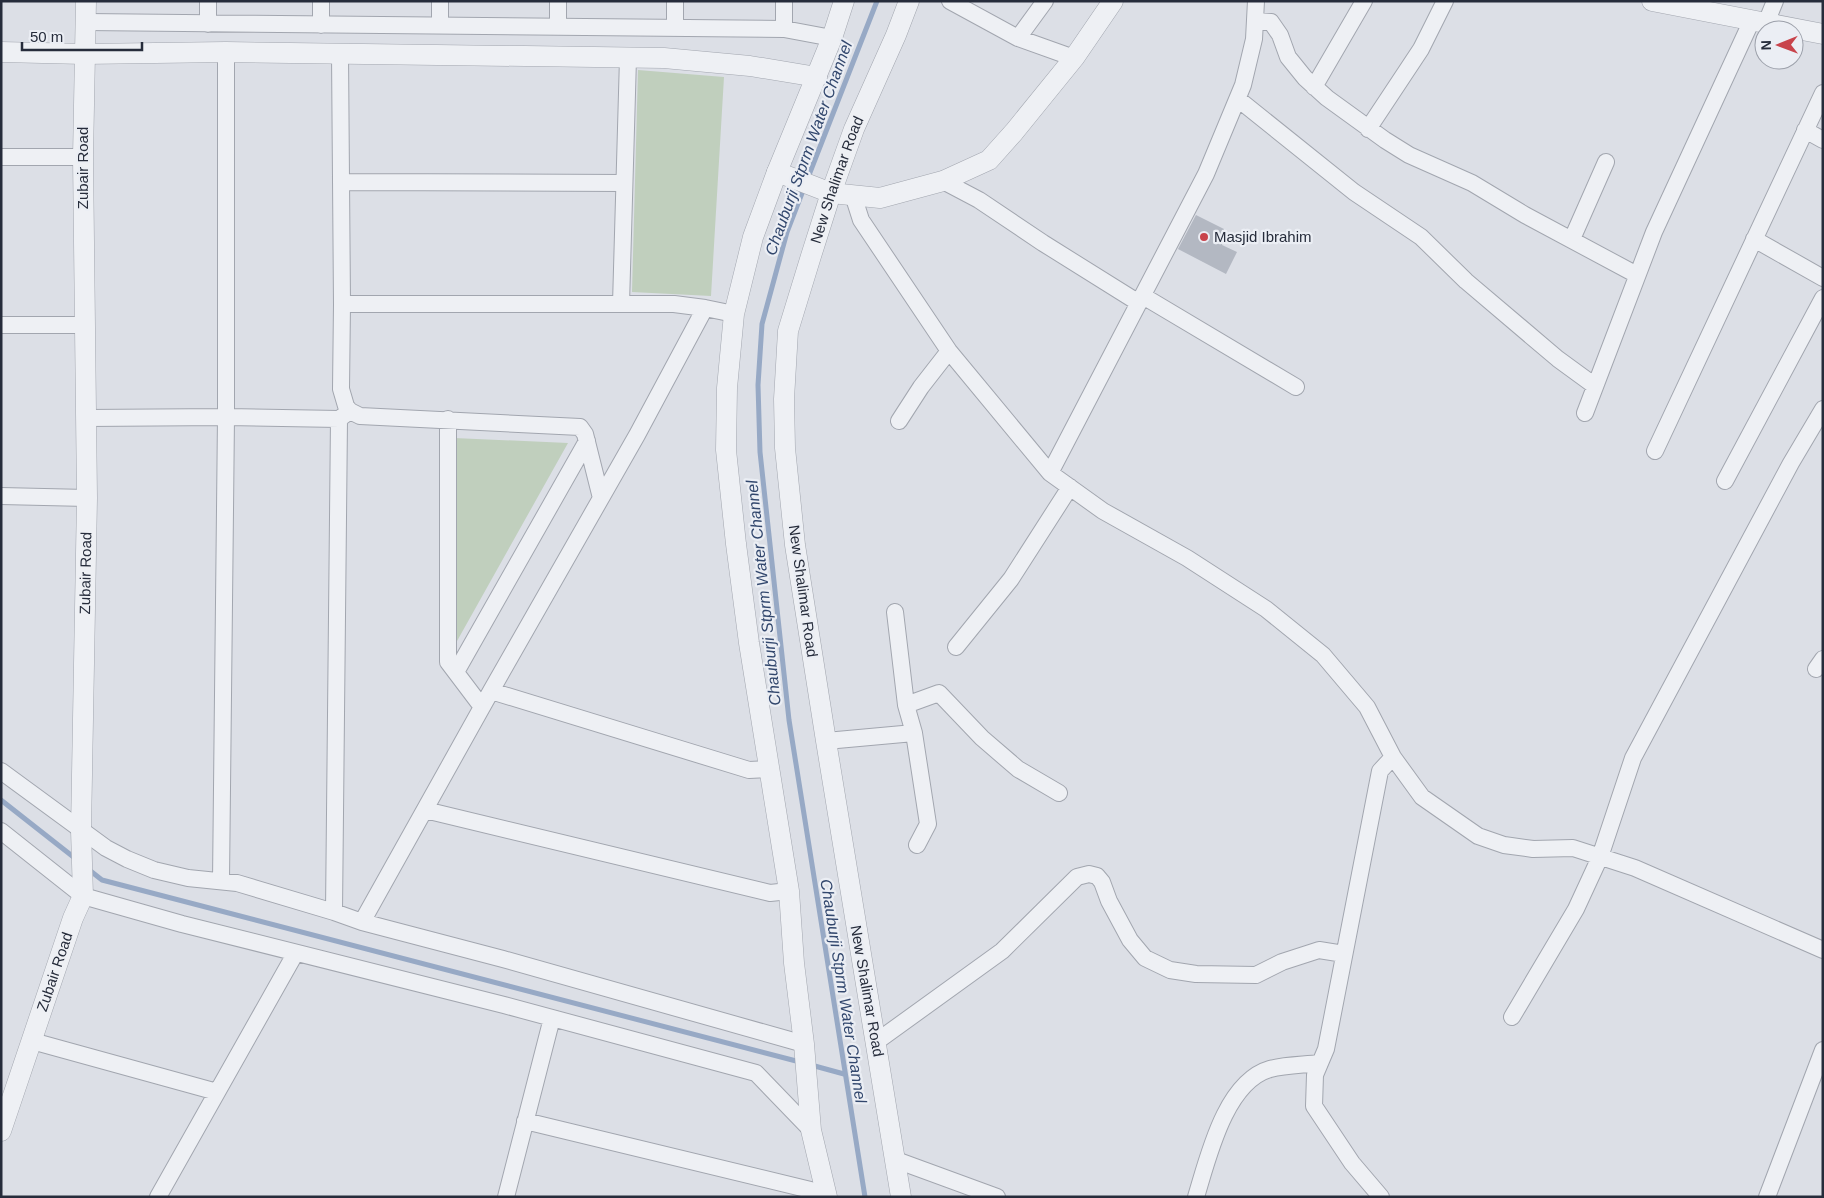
<svg xmlns="http://www.w3.org/2000/svg" width="1824" height="1198" font-family="Arial,sans-serif">
  <style>
    .green { fill: #c0cfbd }
    .lines { fill: none; stroke-linecap: round; stroke-linejoin: round }
    .stream { stroke: #97a9c5; stroke-width: 5 }
    .building { fill: #b3b8c2 }
    .minor-casing { stroke: #a2a6af; stroke-width: 18 }
    .tertiary-casing { stroke: #a2a6af; stroke-width: 21 }
    .minor { stroke: #eef0f4; stroke-width: 16 }
    .tertiary { stroke: #eef0f4; stroke-width: 20 }
    .poi-dot { fill: #c8434b; stroke: #ebeef4; stroke-width: 2 }
    .labels { text-anchor: middle; stroke-width: 4.5; stroke-linejoin: round; paint-order: stroke }
    .street-label { font-size: 15px; fill: #262c3b; stroke: #ebeef4 }
    .poi-label { font-size: 15px; fill: #262c3b; stroke: #ebeef4; text-anchor: start }
    .water-label { font-size: 16px; font-style: italic; fill: #32476d; stroke: #ebeef4 }
  </style>
  <rect width="100%" height="100%" fill="#dcdfe6"/>
  <path class="green" d="M 638,70 L 724,77 L 711,296 L 632,292 Z
    M 454,438 L 568,443 L 452,650 Z"/>
  <g class="lines">
    <path class="stream" d="M 807,180 L 877,1
      M 804,188 L 787,232 L 762,324 L 758,385 L 760,452 L 789,720 L 865,1197
      M 1,800 L 76,859
      M 88,869 L 102,880 L 800,1062
      M 811,1065 L 844,1074"/>
  </g>
  <path class="building" d="M 1196,215 L 1224,229 L 1222,245 L 1237,252 L 1226,274 L 1178,249 Z"/>
  <g class="lines">
    <g class="minor-casing">
      <path id="minor" d="M 208,1 L 208,24
        M 321,1 L 321,25
        M 440,1 L 440,26
        M 950,1 L 1018,38 L 1074,58
        M 1255,21 L 1271,22 L 1280,35 L 1288,57 L 1305,78 L 1327,98 L 1385,140 L 1409,155 L 1472,183 L 1525,215 L 1637,275
        M 86,22 L 784,29 L 832,38
        M 1766,23 L 1775,1
        M 558,27 L 558,1
        M 675,28 L 675,1
        M 784,29 L 784,1
        M 1018,38 L 1045,1
        M 340,54 L 342,304 L 341,389 L 346,406 L 350,411
        M 1314,87 L 1364,1
        M 1238,99 L 1354,192 L 1421,237 L 1466,281 L 1558,359 L 1595,386
        M 1368,129 L 1421,49 L 1445,1
        M 1805,130 L 1823,140
        M 1,157 L 83,157
        M 943,181 L 979,200 L 1043,243 L 1139,303
        M 341,182 L 624,183
        M 853,195 L 861,220 L 949,351 L 1050,473 L 1103,511 L 1187,558 L 1266,609 L 1323,655 L 1367,707 L 1393,757 L 1422,797 L 1478,836 L 1504,845 L 1533,849 L 1573,848 L 1635,868 L 1823,950
        M 1572,239 L 1606,162
        M 1754,239 L 1823,278
        M 1143,296 L 1296,387
        M 342,304 L 674,304 L 705,308
        M 621,304 L 628,58
        M 1,325 L 85,325
        M 1585,413 L 1654,232 L 1752,20
        M 86,418 L 226,417 L 339,419 L 350,411 L 360,416 L 580,427 L 585,434 L 601,498
        M 448,419 L 448,662 L 482,707
        M 899,421 L 921,387 L 949,351
        M 1655,451 L 1823,93
        M 1050,473 L 1206,174 L 1243,85 L 1254,39 L 1256,1
        M 1725,481 L 1823,298
        M 1,496 L 87,498
        M 895,612 L 906,705 L 914,733 L 928,824 L 917,845
        M 956,647 L 1011,579 L 1070,487
        M 1816,669 L 1823,659
        M 456,672 L 587,441
        M 491,691 L 749,770 L 769,769
        M 906,705 L 939,693 L 982,738 L 1018,769 L 1059,793
        M 826,741 L 914,733
        M 1,771 L 106,848 L 127,859 L 154,870 L 188,878 L 237,883 L 334,912 L 362,922 L 503,959 L 804,1044
        M 425,810 L 770,893 L 789,891
        M 1,831 L 83,896 L 182,924 L 504,1005 L 756,1073 L 811,1130
        M 221,881 L 226,417 L 226,52
        M 334,912 L 339,419
        M 362,922 L 491,691 L 637,435 L 705,308 L 734,314
        M 1512,1017 L 1576,909 L 1600,857 L 1633,758 L 1791,463 L 1823,409
        M 32,1041 L 217,1092
        M 876,1042 L 1002,951 L 1077,877 L 1089,874 L 1097,876 L 1102,882 L 1109,901 L 1130,940 L 1145,958 L 1170,970 L 1196,974 L 1256,975 L 1282,962 L 1319,950 L 1344,954
        M 525,1121 L 827,1194
        M 896,1160 L 997,1197
        M 158,1197 L 295,954
        M 506,1197 L 552,1018
        M 1196,1197 C 1208,1158 1225,1082 1270,1069 C 1285,1065 1304,1065 1320,1063
        M 1381,1197 L 1352,1163 L 1314,1106 L 1315,1075 L 1326,1049 L 1380,771 L 1393,757
        M 1767,1197 L 1823,1050"/>
    </g>
    <g class="tertiary-casing">
      <g id="tertiary">
        <path d="M 1652,1 L 1823,34"/>
        <path d="M 1,52 L 84,54 L 226,52 L 664,58 L 750,66 L 817,77"/>
        <path d="M 777,172 L 831,193 L 880,198 L 943,181 L 989,160 L 1014,132 L 1074,58 L 1113,1"/>
        <path id="s1" d="M 1,1131 L 73,918 L 83,896 L 81,830 L 87,498 L 83,157 L 86,1"/>
        <path d="M 827,1197 L 811,1130 L 804,1044 L 794,963 L 789,891 L 749,643 L 736,544 L 726,450 L 727,388 L 734,314 L 753,237 L 777,172 L 832,38 L 844,1"/>
        <path id="s2" d="M 901,1197 L 826,741 L 795,545 L 785,448 L 784,399 L 788,331 L 811,256 L 831,193 L 854,129 L 896,35 L 909,1"/>
      </g>
    </g>
    <use href="#minor" class="minor"/>
    <use href="#tertiary" class="tertiary"/>
  </g>
  <circle class="poi-dot" cx="1204" cy="237" r="5"/>
  <g class="labels">
    <g class="street-label">
      <text transform="translate(83 168) rotate(-90)" y="5">Zubair Road</text>
      <text dy="5" stroke="none"><textPath href="#s2" startOffset="1034">New Shalimar Road</textPath></text>
      <text dy="5" stroke="none"><textPath href="#s1" startOffset="572">Zubair Road</textPath></text>
      <text transform="translate(803 591) rotate(82)" y="5">New Shalimar Road</text>
      <text dy="5" stroke="none"><textPath href="#s1" startOffset="168">Zubair Road</textPath></text>
      <text transform="translate(867 991) rotate(80)" y="5">New Shalimar Road</text>
    </g>
    <g class="poi-label">
      <text x="1214" y="242">Masjid Ibrahim</text>
    </g>
    <g class="water-label">
      <text transform="translate(808 148) rotate(-70)" y="6">Chauburji Stprm Water Channel</text>
      <text transform="translate(763 593) rotate(-96)" y="6">Chauburji Stprm Water Channel</text>
      <text transform="translate(844 991) rotate(81)" y="6">Chauburji Stprm Water Channel</text>
    </g>
  </g>
  <rect width="1824" height="1198" fill="none" stroke="#262c3b" stroke-width="5"/>
  <g transform="translate(1779 45) rotate(269)"><circle r="24" fill="#ebeef4" stroke="#9ca0aa"/>
  <path d="M0-4L9 19L0 12L-9 19Z" fill="#c8434b"/>
  <text y="-8" font-size="14" font-weight="bold" text-anchor="middle" fill="#262c3b">N</text>
  </g>
  <path d="M22 42v8h120v-8" fill="none" stroke="#262c3b" stroke-width="2.5"/>
  <text x="30" y="42" font-size="15" fill="#262c3b" stroke="#ebeef4" stroke-width="4" paint-order="stroke">50 m</text>
</svg>
